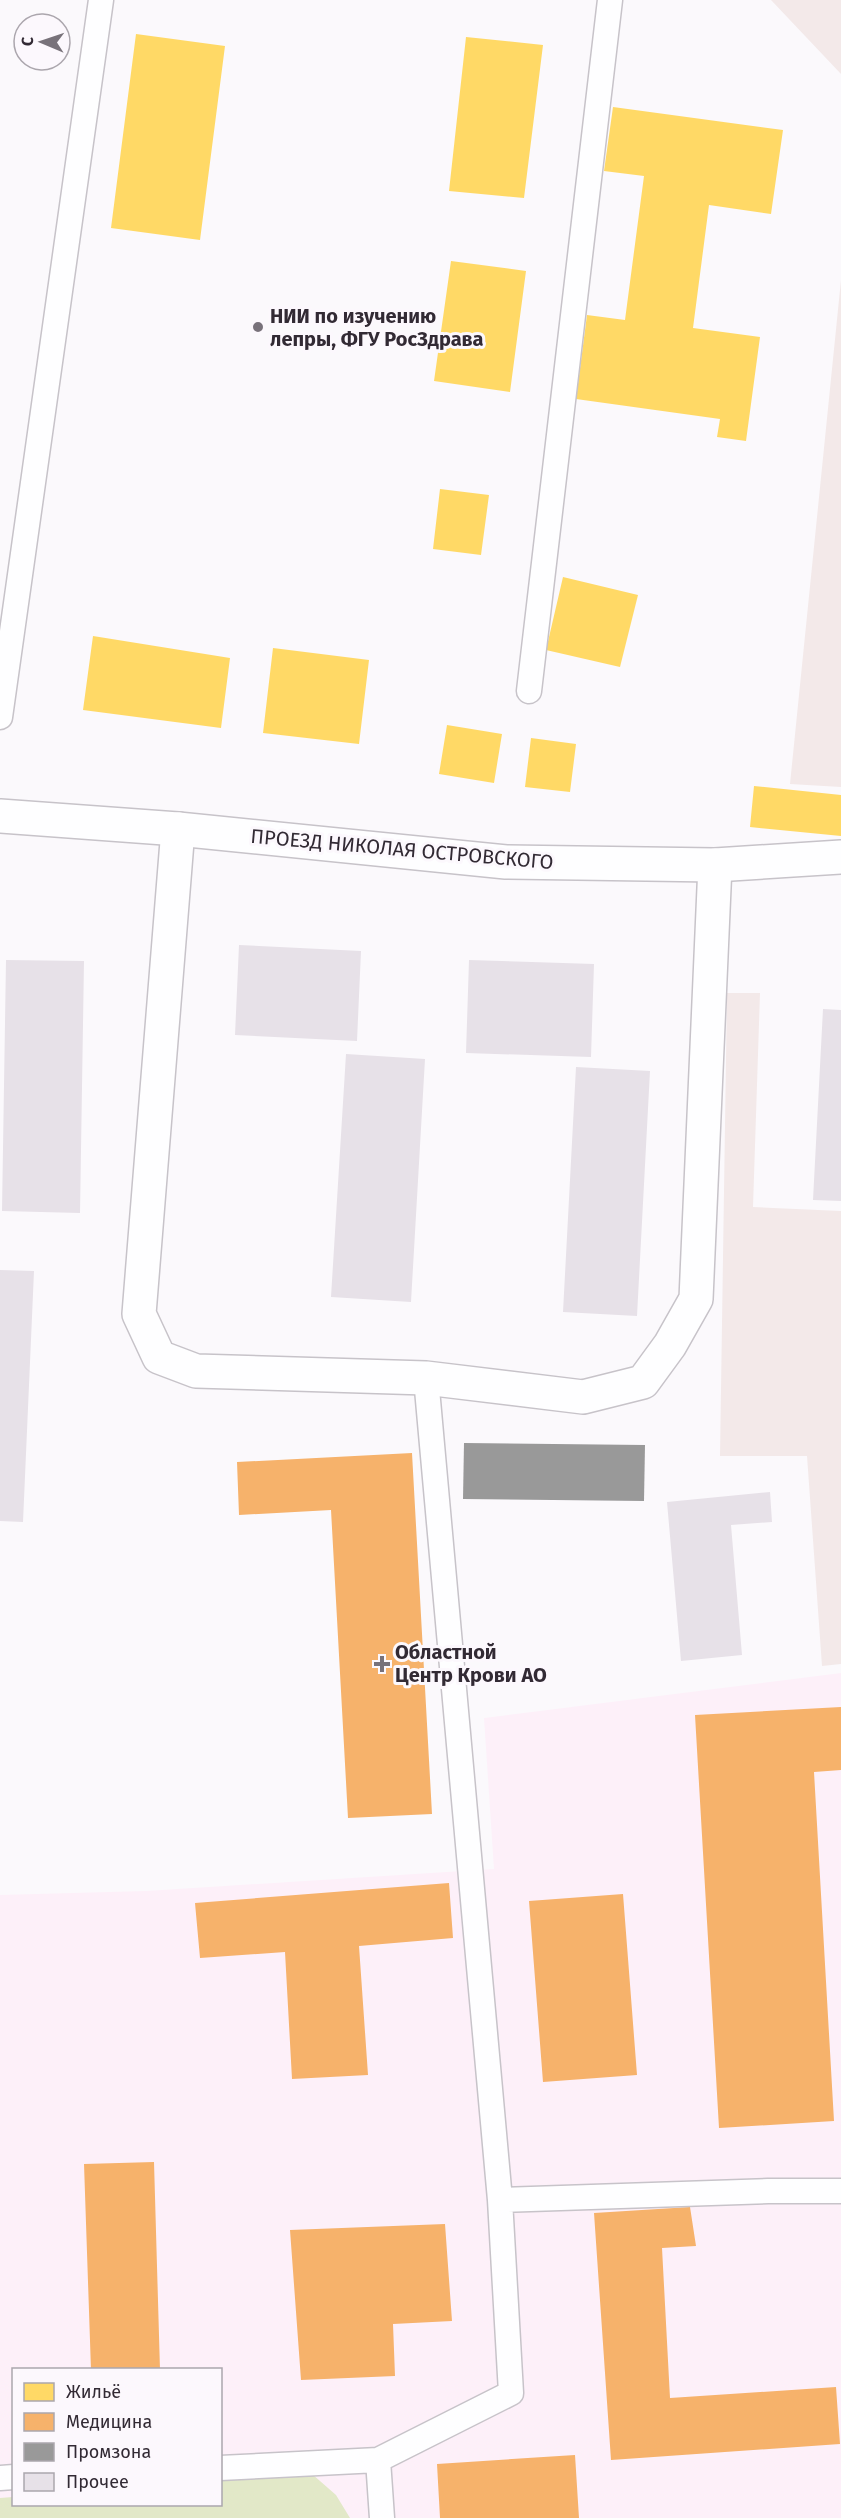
<svg xmlns="http://www.w3.org/2000/svg" width="841" height="2518" font-family="'Fira Sans',sans-serif">
  <style>
    .industrial { fill: #f3e9e9 }
    .medical { fill: #fdf0f9; fill-rule: evenodd }
    .green { fill: #e2e8c8 }
    .homes { fill: #ffd966 }
    .health { fill: #f6b26b }
    .industry { fill: #999 }
    .building { fill: #e7e1e8 }
    .lines { fill: none; stroke-linecap: round; stroke-linejoin: round }
    .lane-casing { stroke: #c7c3c9; stroke-width: 27 }
    .street-casing { stroke: #c7c3c9; stroke-width: 36 }
    .secondary-casing { stroke: #c7c3c9; stroke-width: 36 }
    .lane { stroke: #fefeff; stroke-width: 24 }
    .street { stroke: #fefeff; stroke-width: 33 }
    .secondary { stroke: #fefeff; stroke-width: 33 }
    .poi-dot { fill: #78727a; stroke: #fcf8fd; stroke-width: 2 }
    .labels { text-anchor: middle; stroke-width: 6; stroke-linejoin: round; paint-order: stroke }
    .poi-label { font-size: 20px; font-weight: bold; fill: #322a34; stroke: #fcf8fd; text-anchor: start }
    .street-label { font-size: 20px; fill: #322a34; stroke: #fcf8fd }
  </style>
  <rect width="100%" height="100%" fill="#fbf9fc"/>
  <path class="industrial" d="M 771,0 L 841,0 L 841,74 Z
    M 841,280 L 841,787 L 790,784 Z
    M 727,993 L 760,993 L 753,1207 L 841,1211 L 841,1664 L 822,1666 L 807,1456 L 720,1456 Z"/>
  <path class="medical" d="M 841,1673 L 841,2518 L 0,2518 L 0,1895 L 146,1891 L 494,1869 L 484,1718 ZM 14,2370 L 220,2370 L 220,2504 L 14,2504 Z"/>
  <path class="green" d="M 312,2474 L 336,2495 L 350,2518 L 0,2518 L 0,2498 L 13,2497 L 14,2504 L 220,2504 L 221,2481 Z"/>
  <path class="homes" d="M 136,34 L 225,46 L 200,240 L 111,228 Z
    M 466,37 L 543,45 L 524,198 L 449,191 Z
    M 613,107 L 783,130 L 771,214 L 709,205 L 693,328 L 760,337 L 746,441 L 717,437 L 720,419 L 576,399 L 587,315 L 625,320 L 644,176 L 604,171 Z
    M 451,261 L 526,271 L 510,392 L 434,381 Z
    M 440,489 L 489,495 L 481,555 L 433,549 Z
    M 563,577 L 638,595 L 620,667 L 546,650 Z
    M 93,636 L 230,658 L 221,728 L 83,710 Z
    M 273,648 L 369,660 L 359,744 L 263,733 Z
    M 447,725 L 502,734 L 494,783 L 439,774 Z
    M 531,738 L 576,744 L 570,792 L 525,787 Z
    M 754,786 L 841,795 L 841,836 L 750,827 Z"/>
  <path class="health" d="M 412,1453 L 432,1814 L 348,1818 L 331,1510 L 239,1515 L 237,1462 Z
    M 841,1707 L 841,1770 L 814,1772 L 834,2121 L 719,2128 L 695,1715 Z
    M 449,1883 L 453,1938 L 359,1946 L 368,2075 L 292,2079 L 285,1952 L 200,1958 L 195,1903 Z
    M 623,1894 L 637,2075 L 543,2082 L 529,1901 Z
    M 154,2162 L 160,2370 L 91,2370 L 84,2164 Z
    M 690,2207 L 696,2246 L 662,2248 L 670,2398 L 836,2387 L 840,2444 L 611,2460 L 594,2213 Z
    M 445,2224 L 452,2321 L 393,2324 L 395,2376 L 301,2380 L 290,2230 Z
    M 575,2455 L 579,2518 L 440,2518 L 437,2464 Z"/>
  <path class="industry" d="M 464,1443 L 645,1445 L 644,1501 L 463,1499 Z"/>
  <path class="building" d="M 239,945 L 361,951 L 357,1041 L 235,1035 Z
    M 6,960 L 84,961 L 80,1213 L 2,1211 Z
    M 469,960 L 594,964 L 591,1057 L 466,1053 Z
    M 823,1009 L 841,1010 L 841,1201 L 813,1200 Z
    M 346,1054 L 425,1059 L 411,1302 L 331,1297 Z
    M 576,1067 L 650,1071 L 637,1316 L 563,1312 Z
    M 0,1270 L 34,1271 L 23,1522 L 0,1521 Z
    M 770,1492 L 772,1522 L 731,1525 L 742,1655 L 681,1661 L 667,1502 Z"/>
  <g class="lines">
    <g class="lane-casing">
      <path id="lane" d="M 529,691 L 610,0
        M 0,717 L 101,0
        M 426,1378 L 500,2200 L 768,2191 L 841,2191
        M 220,2468 L 378,2460
        M 0,2478 L 14,2477
        M 382,2518 L 378,2460 L 511,2393 L 500,2200"/>
    </g>
    <g class="street-casing">
      <path id="street" d="M 178,829 L 139,1314 L 159,1357 L 196,1371 L 426,1378 L 583,1397 L 643,1382 L 670,1345 L 696,1299 L 715,865"/>
    </g>
    <g class="secondary-casing">
      <path id="secondary" d="M 0,816 L 178,829 L 506,862 L 715,865 L 841,857"/>
    </g>
    <use href="#lane" class="lane"/>
    <use href="#street" class="street"/>
    <use href="#secondary" class="secondary"/>
  </g>
  <g class="poi-dot">
    <circle cx="258" cy="327" r="6"/>
    <path d="M379 1655h6v6h6v6h-6v6h-6v-6h-6v-6h6z"/>
  </g>
  <g class="labels">
    <g class="poi-label">
      <text x="270" y="323">НИИ по изучению<tspan x="270" dy="23">лепры, ФГУ РосЗдрава</tspan></text>
      <text x="395" y="1659">Областной<tspan x="395" dy="23">Центр Крови АО</tspan></text>
    </g>
    <g class="street-label">
      <text transform="translate(402 849) rotate(5)" y="7">ПРОЕЗД НИКОЛАЯ ОСТРОВСКОГО</text>
    </g>
  </g>
  <rect x="12" y="2368" width="210" height="138" fill="#fcf8fd" stroke="#aba6ad" stroke-width="1.5"/>
  <rect x="24" y="2383" width="30" height="18" fill="#ffd966" stroke="#aba6ad" stroke-width="1.5"/>
  <text x="66" y="2398" font-size="18" fill="#322a34">Жильё</text>
  <rect x="24" y="2413" width="30" height="18" fill="#f6b26b" stroke="#aba6ad" stroke-width="1.5"/>
  <text x="66" y="2428" font-size="18" fill="#322a34">Медицина</text>
  <rect x="24" y="2443" width="30" height="18" fill="#999999" stroke="#aba6ad" stroke-width="1.5"/>
  <text x="66" y="2458" font-size="18" fill="#322a34">Промзона</text>
  <rect x="24" y="2473" width="30" height="18" fill="#e7e1e8" stroke="#aba6ad" stroke-width="1.5"/>
  <text x="66" y="2488" font-size="18" fill="#322a34">Прочее</text>
  <g transform="translate(42 42) rotate(272)"><circle r="28" fill="#fcf8fd" stroke="#aba6ad" stroke-width="1.5"/>
  <path d="M0-4.5L10 22L0 15L-10 22Z" fill="#78727a"/>
  <text y="-9" font-size="16" font-weight="bold" text-anchor="middle" fill="#322a34">С</text>
  </g>
</svg>
